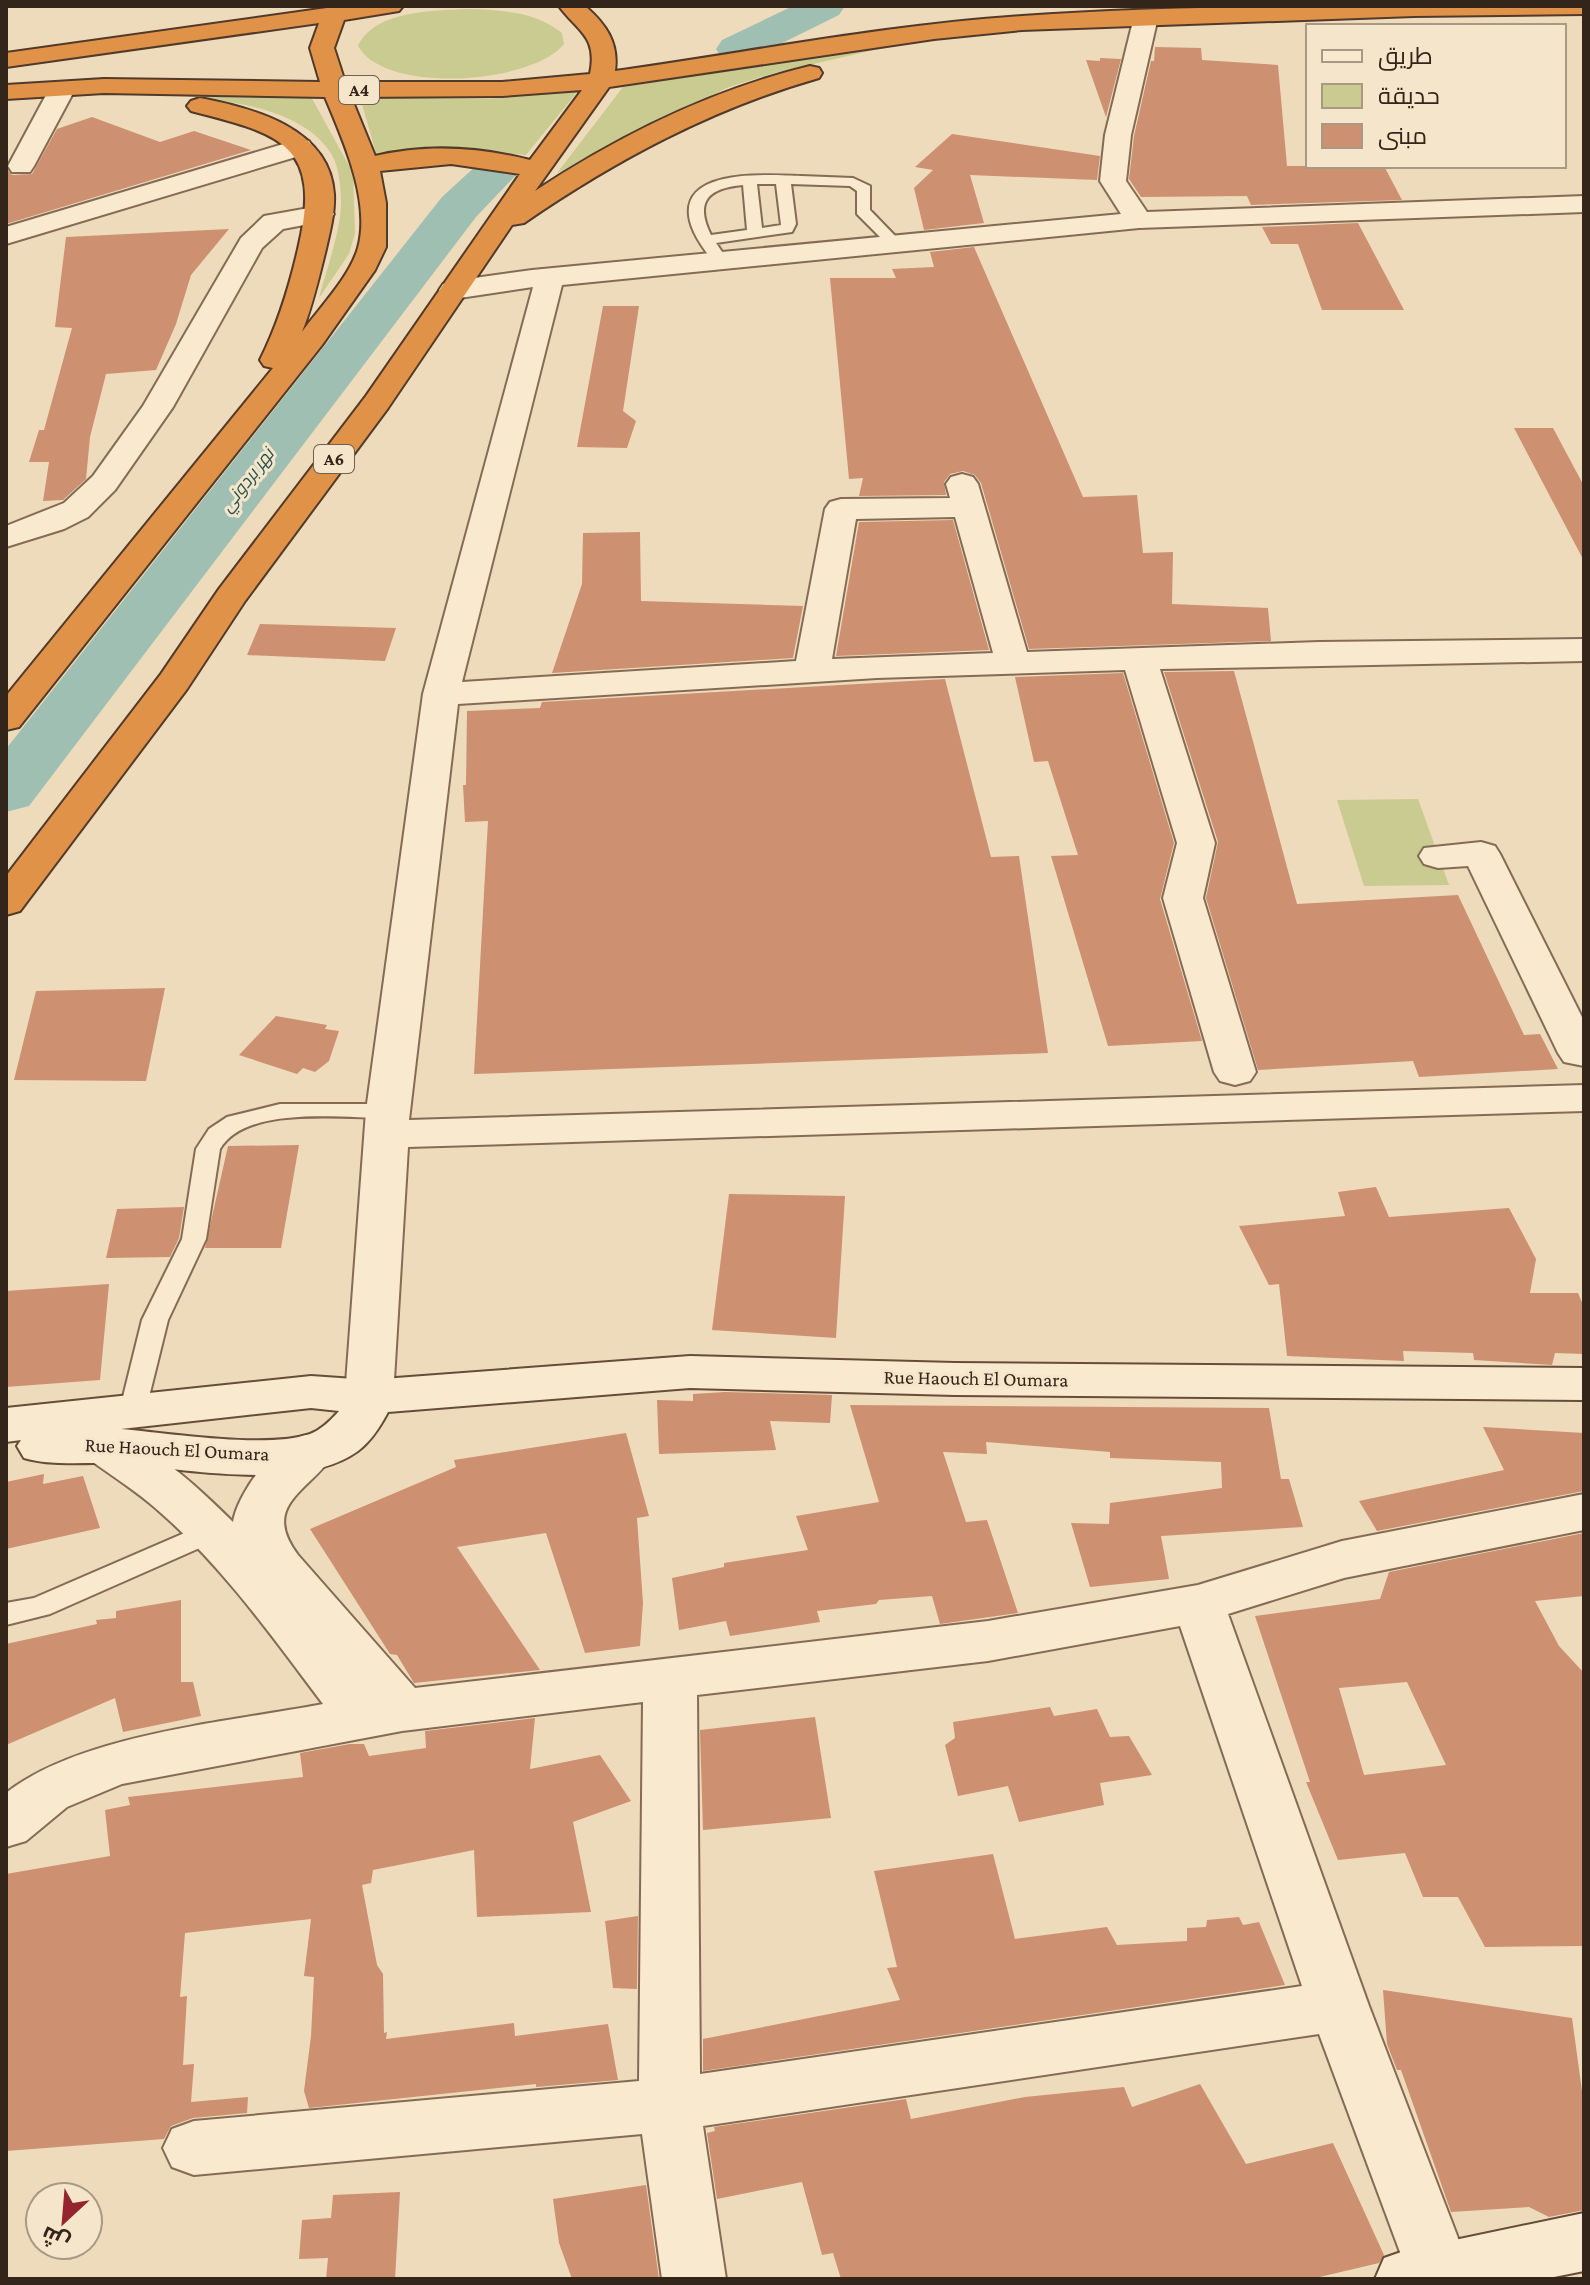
<svg xmlns="http://www.w3.org/2000/svg" width="1590" height="2285" font-family="'Crimson Pro',Cairo,serif">
  <style>
    .green { fill: #c9cb90 }
    .lines { fill: none; stroke-linecap: round; stroke-linejoin: round }
    .river { fill: #a0bfb3; fill-rule: evenodd }
    .building { fill: #cd9070; fill-rule: evenodd }
    .lane-casing { stroke: #856b55; stroke-width: 4 }
    .street-casing { stroke: #856b55; stroke-width: 4 }
    .secondary-casing { stroke: #664c39; stroke-width: 4 }
    .highway-casing { stroke: #523a2a; stroke-width: 4 }
    .lane { fill: #f9e9ce; fill-rule: evenodd }
    .street { fill: #f9e9ce; fill-rule: evenodd }
    .secondary { fill: #f9e9ce; fill-rule: evenodd }
    .highway { fill: #e19249; fill-rule: evenodd }
    .labels { text-anchor: middle; stroke-width: 6; stroke-linejoin: round; paint-order: stroke }
    .shield { fill: #f5e6cb; stroke: #6e5f4f; stroke-width: 2 }
    .shield-label { font-size: 18px; font-weight: bold; fill: #34251a }
    .far-water-label { font-size: 18px; font-style: italic; fill: #29544e; stroke: #f5e6cb }
    .street-label { font-size: 20px; fill: #34251a; stroke: #f5e6cb }
  </style>
  <rect width="100%" height="100%" fill="#eedbbb"/>
  <path class="green" d="M 467,9 C 501,10 535,11 562,33 L 564,44 C 532,84 385,95 358,46 C 375,10 433,11 467,9 Z
    M 944,34 L 774,73 L 729,87 L 557,173 L 623,87 Z
    M 578,91 L 526,155 L 431,147 L 376,153 L 360,97 L 490,99 Z
    M 153,93 L 310,95 L 353,173 L 355,233 L 349,254 L 319,298 C 326,271 341,230 341,203 C 341,189 339,167 332,155 C 300,102 208,99 153,93 Z
    M 1418,799 L 1449,885 L 1364,886 L 1337,800 Z"/>
  <g class="lines">
    <path class="river" d="M 793,6 L 845,6 L 839,15 L 752,58 L 737,62 L 722,58 L 716,49 L 722,40 Z
      M 494,160 L 510,164 L 517,174 L 476,217 L 29,806 L 6,812 L 6,749 L 442,197 L 478,164 Z"/>
  </g>
  <path class="building" d="M 1155,47 L 1201,48 L 1202,60 L 1278,65 L 1287,166 L 1384,166 L 1402,200 L 1251,205 L 1247,196 L 1141,197 L 1129,179 L 1134,136 L 1151,61 L 1154,61 Z
    M 1100,58 L 1121,59 L 1106,117 L 1086,60 L 1100,61 Z
    M 92,117 L 160,142 L 194,131 L 251,150 L 6,224 L 6,168 L 12,175 L 32,174 L 57,129 Z
    M 952,134 L 1100,156 L 1097,180 L 970,175 L 984,223 L 924,230 L 914,188 L 933,170 L 915,167 Z
    M 1358,223 L 1404,310 L 1322,310 L 1298,244 L 1271,244 L 1262,227 Z
    M 229,229 L 191,275 L 176,324 L 156,370 L 106,374 L 90,437 L 86,479 L 63,500 L 43,501 L 49,462 L 29,462 L 39,430 L 44,430 L 72,328 L 55,327 L 66,237 Z
    M 974,247 L 1083,497 L 1137,495 L 1143,553 L 1173,552 L 1172,604 L 1268,608 L 1271,641 L 1029,649 L 981,483 L 975,475 L 963,471 L 950,474 L 944,482 L 946,495 L 859,496 L 863,478 L 849,479 L 830,278 L 896,278 L 892,269 L 934,267 L 930,252 Z
    M 603,306 L 639,306 L 623,411 L 636,421 L 627,448 L 577,447 Z
    M 1514,428 L 1553,428 L 1584,486 L 1584,561 Z
    M 953,520 L 989,650 L 836,656 L 859,522 Z
    M 640,532 L 641,601 L 803,606 L 793,658 L 552,673 L 582,584 L 583,533 Z
    M 260,624 L 396,628 L 385,661 L 247,655 Z
    M 1234,671 L 1297,904 L 1458,895 L 1524,1035 L 1540,1034 L 1558,1069 L 1419,1077 L 1413,1061 L 1258,1070 L 1206,898 L 1218,842 L 1164,672 Z
    M 1123,673 L 1174,843 L 1160,899 L 1202,1041 L 1108,1046 L 1051,856 L 1078,855 L 1048,761 L 1034,762 L 1015,677 Z
    M 945,679 L 991,857 L 1019,856 L 1048,1053 L 474,1074 L 488,821 L 465,822 L 463,785 L 466,785 L 467,711 L 540,708 L 542,702 Z
    M 165,988 L 146,1081 L 14,1080 L 36,991 Z
    M 276,1016 L 327,1025 L 325,1029 L 339,1031 L 329,1061 L 315,1072 L 303,1068 L 297,1074 L 239,1055 Z
    M 299,1145 L 281,1248 L 205,1248 L 228,1146 Z
    M 1376,1187 L 1389,1217 L 1509,1208 L 1536,1259 L 1530,1293 L 1578,1293 L 1584,1307 L 1584,1354 L 1555,1353 L 1552,1365 L 1474,1360 L 1473,1353 L 1403,1351 L 1404,1361 L 1287,1356 L 1279,1284 L 1269,1285 L 1239,1226 L 1345,1216 L 1338,1192 Z
    M 729,1194 L 845,1196 L 836,1338 L 712,1330 Z
    M 184,1207 L 179,1238 L 170,1257 L 106,1258 L 117,1209 Z
    M 109,1284 L 100,1380 L 6,1387 L 6,1291 Z
    M 725,1392 L 832,1395 L 830,1423 L 770,1421 L 776,1450 L 659,1454 L 657,1400 L 693,1401 L 693,1394 Z
    M 850,1405 L 1269,1408 L 1281,1479 L 1289,1479 L 1303,1527 L 1161,1536 L 1169,1579 L 1090,1587 L 1071,1523 L 1109,1524 L 1110,1503 L 1222,1488 L 1221,1462 L 1110,1458 L 1110,1452 L 986,1442 L 987,1454 L 943,1452 L 966,1522 L 987,1520 L 1018,1613 L 940,1624 L 932,1596 L 879,1600 L 876,1604 L 817,1611 L 820,1622 L 730,1636 L 726,1621 L 679,1630 L 672,1578 L 724,1567 L 724,1563 L 808,1550 L 796,1516 L 879,1502 Z
    M 1483,1427 L 1584,1433 L 1584,1491 L 1377,1531 L 1359,1501 L 1504,1470 Z
    M 626,1433 L 649,1516 L 637,1518 L 643,1603 L 640,1646 L 585,1653 L 546,1533 L 457,1547 L 540,1670 L 414,1683 L 397,1655 L 390,1654 L 310,1529 L 456,1467 L 454,1460 Z
    M 44,1474 L 43,1484 L 83,1476 L 100,1528 L 6,1549 L 6,1482 Z
    M 1584,1533 L 1584,1596 L 1535,1601 L 1559,1646 L 1584,1673 L 1584,1946 L 1485,1947 L 1458,1897 L 1423,1897 L 1405,1853 L 1338,1860 L 1306,1782 L 1310,1782 L 1255,1616 L 1380,1599 L 1389,1572 ZM 1407,1682 L 1446,1765 L 1364,1775 L 1339,1688 Z
    M 181,1600 L 181,1682 L 193,1682 L 201,1716 L 123,1732 L 115,1698 L 6,1745 L 6,1644 L 97,1624 L 96,1620 L 116,1618 L 116,1611 Z
    M 1050,1707 L 1054,1716 L 1097,1709 L 1110,1737 L 1129,1736 L 1152,1775 L 1100,1783 L 1104,1805 L 1019,1822 L 1008,1786 L 958,1796 L 945,1745 L 955,1738 L 953,1722 Z
    M 815,1717 L 831,1818 L 703,1830 L 700,1730 Z
    M 535,1718 L 530,1769 L 600,1755 L 631,1801 L 573,1822 L 591,1912 L 477,1917 L 474,1850 L 373,1870 L 371,1883 L 362,1885 L 377,1965 L 383,1974 L 384,2033 L 387,2032 L 386,2039 L 514,2023 L 515,2036 L 608,2024 L 618,2080 L 536,2087 L 536,2084 L 309,2108 L 304,2091 L 311,2036 L 314,1977 L 304,1976 L 311,1919 L 185,1933 L 180,1997 L 187,1996 L 183,2065 L 194,2064 L 191,2102 L 248,2097 L 247,2113 L 193,2118 L 171,2126 L 164,2139 L 6,2151 L 6,1874 L 110,1856 L 105,1810 L 130,1805 L 128,1797 L 303,1777 L 300,1753 L 350,1744 L 364,1744 L 369,1756 L 426,1748 L 425,1731 Z
    M 993,1854 L 1015,1939 L 1107,1927 L 1117,1945 L 1187,1941 L 1187,1928 L 1206,1927 L 1207,1920 L 1239,1917 L 1243,1925 L 1259,1922 L 1285,1985 L 703,2071 L 703,2039 L 900,2000 L 887,1968 L 897,1967 L 874,1871 Z
    M 638,1916 L 637,1989 L 613,1988 L 605,1921 Z
    M 1383,1990 L 1572,2018 L 1582,2091 L 1584,2091 L 1584,2210 L 1549,2217 L 1529,2207 L 1451,2212 L 1401,2070 L 1397,2070 L 1387,2044 Z
    M 1200,2084 L 1246,2164 L 1333,2143 L 1384,2255 L 1379,2263 L 1311,2279 L 841,2279 L 833,2253 L 822,2255 L 802,2182 L 717,2199 L 707,2133 L 715,2131 L 714,2127 L 906,2099 L 911,2119 L 1025,2097 L 1124,2087 L 1132,2107 Z
    M 646,2185 L 659,2279 L 572,2279 L 559,2243 L 553,2199 Z
    M 400,2192 L 395,2279 L 326,2279 L 328,2258 L 299,2259 L 302,2220 L 331,2218 L 333,2195 Z"/>
  <g class="lines">
    <g class="lane-casing">
      <path id="lane" d="M 801,176 L 853,178 L 870,186 L 870,210 L 901,242 L 901,248 L 891,248 L 857,214 L 857,191 L 850,186 L 791,184 L 796,224 L 792,232 L 716,243 L 729,262 L 726,265 L 716,265 C 706,252 694,237 690,221 C 677,167 770,175 801,176 ZM 757,184 L 776,184 L 781,225 L 762,228 ZM 743,185 L 747,230 L 711,235 C 694,201 709,188 743,185 Z
        M 280,1104 L 388,1104 L 396,1106 L 400,1111 L 396,1116 L 388,1118 C 343,1118 246,1105 220,1149 L 206,1239 L 168,1320 L 146,1409 L 142,1415 L 133,1418 L 124,1415 L 120,1409 L 142,1320 L 182,1239 L 196,1149 L 209,1129 L 227,1117 Z
        M 210,1522 L 220,1525 L 224,1532 L 220,1539 L 50,1614 L 6,1625 L 6,1603 L 34,1598 Z"/>
    </g>
    <g class="street-casing">
      <path id="street" d="M 1146,10 L 1154,12 L 1158,17 L 1131,135 L 1126,181 L 1147,212 L 1584,196 L 1584,212 L 1139,228 L 562,285 L 462,682 L 796,661 L 825,509 L 830,502 L 841,499 L 950,498 L 946,484 L 951,477 L 962,474 L 973,477 L 978,484 L 1027,652 L 1319,642 L 1584,639 L 1584,661 L 1160,669 L 1215,843 L 1203,898 L 1256,1072 L 1250,1081 L 1235,1085 L 1220,1081 L 1214,1072 L 1163,898 L 1177,843 L 1125,670 L 877,678 L 458,704 L 409,1120 L 1584,1085 L 1584,1111 L 408,1147 L 393,1397 L 386,1409 L 369,1414 L 352,1409 L 345,1397 L 366,1111 L 423,694 L 533,287 L 453,299 L 443,296 L 439,290 L 443,284 L 453,281 L 532,270 L 1121,214 L 1100,181 L 1105,135 L 1134,17 L 1138,12 ZM 955,517 L 993,653 L 832,659 L 856,519 Z
        M 59,87 L 68,90 L 72,95 L 34,166 L 30,172 L 12,172 L 8,166 L 46,95 L 50,90 Z
        M 300,139 L 309,141 L 313,147 L 309,153 L 6,244 L 6,227 Z
        M 320,206 L 330,208 L 334,214 L 330,220 L 283,229 L 262,248 L 173,407 L 115,490 L 88,517 L 64,529 L 6,547 L 6,526 L 64,503 L 93,476 L 143,406 L 241,238 L 264,216 Z
        M 1481,842 L 1495,846 L 1500,854 L 1584,1021 L 1584,1066 L 1564,1062 L 1558,1053 L 1468,866 L 1438,868 L 1424,864 L 1419,856 L 1424,848 Z
        M 100,1426 C 146,1439 199,1488 233,1522 C 237,1494 278,1436 309,1435 C 315,1435 322,1438 328,1440 L 335,1452 C 312,1491 259,1503 298,1555 L 415,1688 L 988,1621 L 1198,1585 L 1342,1541 L 1584,1494 L 1584,1530 L 1344,1578 L 1228,1614 L 1369,2006 L 1471,2272 L 1468,2279 L 1410,2279 L 1319,2034 L 703,2126 L 726,2279 L 662,2279 L 642,2134 L 194,2175 L 172,2167 L 163,2148 L 172,2129 L 194,2121 L 639,2081 L 643,1702 L 402,1731 L 122,1784 L 67,1807 L 26,1841 L 6,1847 L 6,1793 C 81,1734 229,1722 323,1704 C 273,1638 224,1568 161,1513 C 137,1491 109,1474 83,1455 L 75,1443 L 83,1431 ZM 1180,1626 L 1302,1986 L 700,2074 L 697,1695 L 988,1661 Z"/>
    </g>
    <g class="secondary-casing">
      <path id="secondary" d="M 690,1356 L 955,1363 L 1584,1368 L 1584,1400 L 955,1395 L 690,1388 L 388,1412 C 380,1427 371,1441 358,1451 C 302,1492 188,1469 122,1464 C 90,1461 55,1467 24,1458 L 17,1446 L 21,1440 L 6,1442 L 6,1408 L 311,1376 L 369,1380 ZM 311,1408 L 339,1411 C 331,1420 321,1430 310,1434 C 267,1449 168,1433 121,1429 Z
        M 1584,2213 L 1584,2271 L 1544,2279 L 1375,2279 L 1384,2258 L 1407,2250 Z"/>
    </g>
    <g class="highway-casing">
      <path id="highway" d="M 341,6 L 403,6 L 399,11 L 344,20 L 334,48 L 345,82 L 502,82 L 590,74 C 598,36 578,32 559,6 L 585,6 C 606,24 619,43 615,71 C 750,52 886,25 1022,16 C 1209,3 1397,6 1584,6 L 1584,14 L 1414,16 L 1022,30 L 934,39 L 609,87 L 535,191 C 620,135 711,90 810,66 L 819,68 L 822,73 L 819,78 C 711,109 616,160 524,223 L 512,225 L 388,408 L 245,601 L 187,689 L 20,911 L 6,915 L 6,876 L 161,674 L 219,589 L 366,396 L 520,174 L 451,164 L 380,171 L 386,203 L 386,247 L 375,270 L 322,345 L 19,727 L 6,730 L 6,696 L 273,368 L 264,366 L 260,360 C 278,324 289,288 298,249 C 323,144 281,134 191,111 L 187,106 L 191,101 L 200,98 C 253,108 330,128 334,194 C 335,213 330,231 326,249 C 319,277 313,304 302,332 C 320,307 349,278 358,248 C 371,201 343,140 325,97 L 104,93 L 6,99 L 6,85 L 104,79 L 320,82 L 310,48 L 319,23 L 6,67 L 6,53 ZM 582,90 L 530,160 C 479,147 426,144 375,156 L 351,97 L 502,96 Z"/>
    </g>
    <use href="#lane" class="lane"/>
    <use href="#street" class="street"/>
    <use href="#secondary" class="secondary"/>
    <use href="#highway" class="highway"/>
  </g>
  <g class="labels">
    <g class="shield">
      <rect x="339" y="76" width="40" height="28" rx="6"/>
      <rect x="314" y="445" width="40" height="28" rx="6"/>
    </g>
    <g class="shield-label">
      <text x="359" y="96">A4</text>
      <text x="334" y="465">A6</text>
    </g>
    <g class="far-water-label">
      <text transform="translate(247 480) rotate(-52)" y="6">نهر بردوني</text>
    </g>
    <g class="street-label">
      <text transform="translate(976 1378) rotate(1)" y="7">Rue Haouch El Oumara</text>
      <text transform="translate(177 1449) rotate(3)" y="7">Rue Haouch El Oumara</text>
    </g>
  </g>
  <rect width="1590" height="2285" fill="none" stroke="#34251a" stroke-width="16"/>
  <rect x="1306" y="24" width="260" height="144" fill="#f5e6cb" stroke="#a89984" stroke-width="2"/>
  <rect x="1322" y="50" width="40" height="12" fill="#f9e9ce" stroke="#a89984" stroke-width="2"/>
  <text x="1378" y="64" font-size="24" fill="#34251a">طريق</text>
  <rect x="1322" y="84" width="40" height="24" fill="#c9cb90" stroke="#a89984" stroke-width="2"/>
  <text x="1378" y="104" font-size="24" fill="#34251a">حديقة</text>
  <rect x="1322" y="124" width="40" height="24" fill="#cd9070" stroke="#a89984" stroke-width="2"/>
  <text x="1378" y="144" font-size="24" fill="#34251a">مبنى</text>
  <g transform="translate(64 2221) rotate(206)"><circle r="38" fill="#f5e6cb" stroke="#a89984" stroke-width="2"/>
  <path d="M0-6L14 30L0 20L-14 30Z" fill="#94252e"/>
  <text y="-12" font-size="22" font-weight="bold" text-anchor="middle" fill="#34251a">ش</text>
  </g>
</svg>
